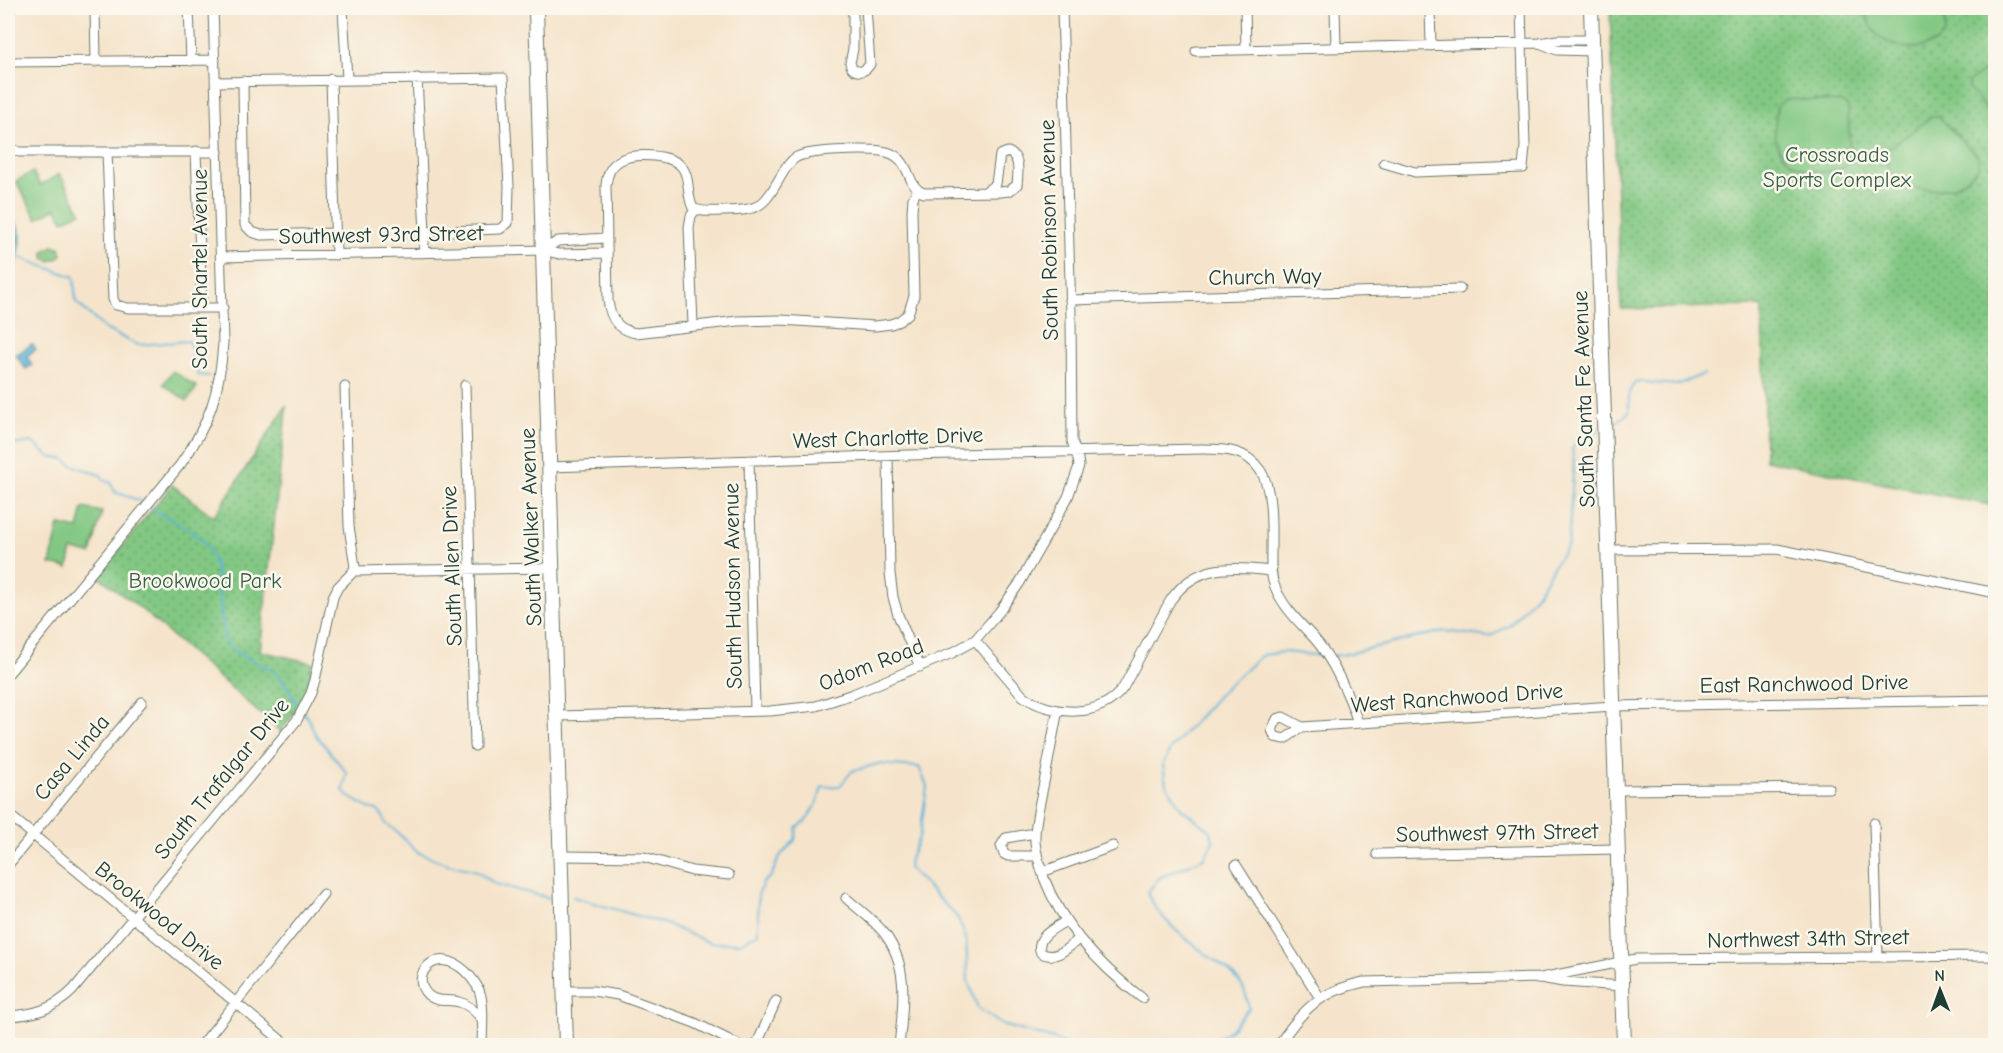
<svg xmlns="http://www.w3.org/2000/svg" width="2003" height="1053" font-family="'Comic Neue',sans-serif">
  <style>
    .park { fill: url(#park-dots); stroke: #50825c; stroke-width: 1.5 }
    .garden { fill: #82c883; stroke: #50825c; stroke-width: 1.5 }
    .water { fill: #5db2d9; stroke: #3e7886; stroke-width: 1.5 }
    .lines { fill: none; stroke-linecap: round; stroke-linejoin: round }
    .stream { stroke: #5db2d9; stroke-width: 2 }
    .minor-casing { stroke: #6a7769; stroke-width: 11 }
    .secondary-casing { stroke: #6a7769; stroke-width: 16 }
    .minor { stroke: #fff; stroke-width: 9 }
    .secondary { stroke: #fff; stroke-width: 14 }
    .labels { text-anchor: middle; stroke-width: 5; stroke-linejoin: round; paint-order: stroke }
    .park-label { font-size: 22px; fill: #386048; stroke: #fbf7ec }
    .street-label { font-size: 22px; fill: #1f3d34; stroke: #fbf7ec }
  </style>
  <defs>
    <pattern id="park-dots" width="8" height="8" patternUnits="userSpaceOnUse" patternTransform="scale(1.5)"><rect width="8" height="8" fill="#82c883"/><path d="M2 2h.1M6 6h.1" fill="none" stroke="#6aa46c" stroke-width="1.8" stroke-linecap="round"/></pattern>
  </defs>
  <rect width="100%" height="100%" fill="#fbf7ec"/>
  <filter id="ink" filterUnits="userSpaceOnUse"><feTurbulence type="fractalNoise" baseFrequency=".0167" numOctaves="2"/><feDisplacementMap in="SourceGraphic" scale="12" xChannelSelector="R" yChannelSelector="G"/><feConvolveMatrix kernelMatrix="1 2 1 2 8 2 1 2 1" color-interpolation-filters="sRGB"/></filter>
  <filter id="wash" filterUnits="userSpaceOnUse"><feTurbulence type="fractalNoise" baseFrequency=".008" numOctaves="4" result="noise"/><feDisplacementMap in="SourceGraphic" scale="24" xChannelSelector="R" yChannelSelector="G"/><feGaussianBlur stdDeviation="1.35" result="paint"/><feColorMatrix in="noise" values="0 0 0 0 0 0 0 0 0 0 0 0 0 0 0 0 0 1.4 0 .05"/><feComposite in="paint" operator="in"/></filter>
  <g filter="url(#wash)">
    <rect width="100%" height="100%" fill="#f5e4cb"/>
    <path class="park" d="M 1610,8 L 1995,8 L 1995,506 L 1765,460 L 1762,306 L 1621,309 Z
      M 53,246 L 60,247 L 62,254 L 59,258 L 50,261 L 44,258 L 44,251 Z
      M 287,405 L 260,651 L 313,663 L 305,695 L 281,732 L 140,608 L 98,576 L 172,485 L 214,517 Z"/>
    <path class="garden" d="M 1866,8 L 1944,8 L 1945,33 C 1942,36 1938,41 1934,43 C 1905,56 1867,42 1866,8 Z
      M 1995,62 L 1995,119 L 1969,89 L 1969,82 Z
      M 1786,99 L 1843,102 L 1848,108 L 1850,163 C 1826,180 1783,171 1776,139 C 1774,129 1776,117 1777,106 Z
      M 1931,117 L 1939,117 L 1978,157 L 1978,168 C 1971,176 1963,183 1952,187 C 1926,195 1883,184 1886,151 Z
      M 33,172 L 40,185 L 60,174 L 81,212 L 63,221 L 56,208 L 37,219 L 16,181 Z
      M 173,371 L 197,387 L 187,401 L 163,384 Z
      M 83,508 L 102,512 L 91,554 L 72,550 L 68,568 L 50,564 L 59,525 L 78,529 Z"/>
    <path class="water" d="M 8,209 C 21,231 25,234 17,260 C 15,265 14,269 11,274 L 8,272 L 8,241 L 12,235 L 8,228 Z
      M 32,344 L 36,349 L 27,356 L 32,365 L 26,369 L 16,355 Z"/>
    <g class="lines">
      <path class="stream" d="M 18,257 L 74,277 L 76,302 L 105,329 L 138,345 L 189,341 L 198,375 L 209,376
        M 1610,425 L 1625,416 L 1629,411 L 1629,392 L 1636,381 L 1677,385 L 1704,374
        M 8,441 L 12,445 L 32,442 L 50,457 L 64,459 L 72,465 L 101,475 L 104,480 L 111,483 L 115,492 L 144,502
        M 148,506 C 162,516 193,529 203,541 C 222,566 217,596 223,625 C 224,630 224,638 227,643 C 238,659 259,661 274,672 C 287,681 290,696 300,708
        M 1331,656 L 1342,655 L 1444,631 L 1489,637 L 1510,625 L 1539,591 L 1552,568 L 1568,545 L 1574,462 L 1572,449 L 1580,436 L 1600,430
        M 304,713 L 309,719 L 315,734 L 347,773 L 343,790 L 348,796 L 368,808 L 377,810 L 383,816 L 386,824 L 394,829 L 417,852 L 444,863 L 477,871 L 495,884 L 549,898
        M 573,897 L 666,924 L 710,943 L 740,943 L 758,933 L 758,895 L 763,883 L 771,876 L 780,856 L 795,840 L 797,828 L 806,821 L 817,804 L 822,787 L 840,786 L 852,771 L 878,764 L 919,767 L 927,786 L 920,835 L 910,859 L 909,868 L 958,918 L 966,938 L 968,981 L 978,1008 L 1002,1025 L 1054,1039 L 1068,1046
        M 1208,1046 L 1232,1028 L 1249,1008 C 1247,1000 1246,992 1242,986 C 1235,974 1222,966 1211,958 C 1187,940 1160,921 1147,893 L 1159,878 L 1204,858 L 1213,842 L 1211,831 L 1181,808 L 1166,784 L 1163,764 L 1171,748 L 1225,688 L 1262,655 L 1284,652 L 1322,656"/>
    </g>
  </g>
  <g filter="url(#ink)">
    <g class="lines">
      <g class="minor-casing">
        <path id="minor" d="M 95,8 L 96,62
          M 189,8 L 191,61
          M 343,8 L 347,79
          M 853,8 L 853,49 L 850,63 L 852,68 C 859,74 866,71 870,64 L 866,8
          M 1245,8 L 1246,50
          M 1335,8 L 1336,48
          M 1430,8 L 1431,46
          M 1542,44 L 1557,50 L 1593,51
          M 1196,51 L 1540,43 L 1557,40 L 1592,40
          M 8,62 L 215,60
          M 417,78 L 425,232 L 423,253
          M 331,79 L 336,255
          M 243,81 L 245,225 L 252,232 L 261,235 L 336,233
          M 216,82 L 503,78 L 509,186 L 508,223 L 500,229 L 425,232
          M 8,143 L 12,149 L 19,152 L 218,152
          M 196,151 L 202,308
          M 107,152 L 113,299 L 116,305 L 128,308 L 223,308
          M 1384,163 L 1415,172 L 1523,168 L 1525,147 L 1521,8
          M 917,190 L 913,198 L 912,211 L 914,296 L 908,314 L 899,321 L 891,324 L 875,326 L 781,320 L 738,321 L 636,333 C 617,330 610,318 608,300 L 606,185 C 607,175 610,166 619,161 C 632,152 671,154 682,167 C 691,179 686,195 693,208 C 702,213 714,211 724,211 C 761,210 763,207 781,176 C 785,169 789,162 795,158 C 807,150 865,149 881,151 C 914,155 904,187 924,193 L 1001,192 L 1009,191 L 1017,185 C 1018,173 1021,157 1008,152 L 1000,155 L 996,184 L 985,192
          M 543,250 L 558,241 L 606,238
          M 221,257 L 543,250 L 559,254 L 606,253
          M 1070,300 L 1460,289
          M 693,325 L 689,227 L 691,216 L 695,210
          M 465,385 L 475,746
          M 888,456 L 890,573 L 893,597 L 898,615 L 920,667
          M 749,460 L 755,711
          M 550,467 L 908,455 L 1203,449 C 1225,449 1247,450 1260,470 C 1273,488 1271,529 1271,551 C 1271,563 1270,575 1275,587 C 1283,607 1299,622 1314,638 C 1332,658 1350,697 1358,723
          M 1609,550 L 1777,549 L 1996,593
          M 353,571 L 553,568
          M 975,640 L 1023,696 C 1051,716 1100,719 1123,688 L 1170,601 C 1195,564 1230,566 1271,571
          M 8,674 L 180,465 C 209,425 220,392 223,343 L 213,8
          M 1058,710 C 1052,738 1048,765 1042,792 C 1039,808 1034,825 1035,842 C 1036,854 1040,866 1044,878 C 1063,928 1100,966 1142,998
          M 557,716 L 770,711 L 816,706 L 853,694 L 952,653 L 975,640 L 999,612 L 1019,584 L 1056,519 L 1068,497 L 1079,466 L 1078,459 L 1072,441 L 1071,316 L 1062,8
          M 1302,727 L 1285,739 L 1275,737 L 1272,730 L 1277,719 L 1283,717 L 1302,727 L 1613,706 L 1996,700
          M 1616,790 L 1829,788
          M 8,814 L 288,1046
          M 1874,823 L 1878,957
          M 1035,833 L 1006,838 L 1001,846 L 1004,854 L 1008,856 L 1037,856
          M 1377,854 L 1618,849
          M 561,856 L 644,857 L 692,871 L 729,875
          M 8,865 L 142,702
          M 1236,865 L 1320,998
          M 1042,872 L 1113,846
          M 846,898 C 858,909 873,919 884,933 C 910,966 903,1007 899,1046
          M 1066,921 C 1054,928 1034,938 1041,953 C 1056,961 1067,948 1079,939
          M 1541,978 L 1636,959 L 1996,956
          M 565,991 L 593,991 L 618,995 L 695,1023 L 741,1046
          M 8,1016 C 34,1015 54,1009 73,990 L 281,739 L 297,720 L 311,693 L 315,680 L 333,597 L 338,587 L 352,573 L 355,567 L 349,526 L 345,387
          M 481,1018 C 475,1011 468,1004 459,1002 C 448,999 437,1003 428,995 C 408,976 436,944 465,971 C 471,977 476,983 479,990 C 485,1004 482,1030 482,1046
          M 201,1046 L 323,894
          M 756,1046 L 776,1001
          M 1278,1046 C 1302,1009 1321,991 1364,982 L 1541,978 L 1563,982 L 1623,986"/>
      </g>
      <g class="secondary-casing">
        <path id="secondary" d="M 536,8 L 566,1046
          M 1591,8 L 1624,1046"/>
      </g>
      <use href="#minor" class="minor"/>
      <use href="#secondary" class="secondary"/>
    </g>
  </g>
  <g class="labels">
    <g class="park-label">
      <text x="1837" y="162">Crossroads<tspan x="1837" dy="25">Sports Complex</tspan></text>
      <text x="205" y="588">Brookwood Park</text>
    </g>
    <g class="street-label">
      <text transform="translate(1048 230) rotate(-91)" y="8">South Robinson Avenue</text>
      <text transform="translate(381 234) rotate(-1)" y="8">Southwest 93rd Street</text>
      <text transform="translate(199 269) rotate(-90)" y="8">South Shartel Avenue</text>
      <text transform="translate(1265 276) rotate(-1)" y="8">Church Way</text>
      <text transform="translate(1583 399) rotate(-92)" y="8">South Santa Fe Avenue</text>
      <text transform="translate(888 437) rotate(-2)" y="8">West Charlotte Drive</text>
      <text transform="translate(530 527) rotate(-92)" y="8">South Walker Avenue</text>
      <text transform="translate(451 566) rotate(-92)" y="8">South Allen Drive</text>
      <text transform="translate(732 586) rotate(-91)" y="8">South Hudson Avenue</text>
      <text transform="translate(871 664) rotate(-21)" y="8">Odom Road</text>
      <text transform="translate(1804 683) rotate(-1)" y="8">East Ranchwood Drive</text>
      <text transform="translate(1457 697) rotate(-4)" y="8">West Ranchwood Drive</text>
      <text transform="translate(71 757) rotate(-50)" y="8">Casa Linda</text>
      <text transform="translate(221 778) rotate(-51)" y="8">South Trafalgar Drive</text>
      <text transform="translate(1497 832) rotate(-1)" y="8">Southwest 97th Street</text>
      <text transform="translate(160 915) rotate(39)" y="8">Brookwood Drive</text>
      <text transform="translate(1808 938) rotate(-1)" y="8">Northwest 34th Street</text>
    </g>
  </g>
  <rect width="2003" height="1053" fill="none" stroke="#fbf7ec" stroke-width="30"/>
  <g transform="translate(1940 990) rotate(359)" stroke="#fbf7ec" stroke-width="4.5" paint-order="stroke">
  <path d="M0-4.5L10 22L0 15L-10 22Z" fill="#1f3d34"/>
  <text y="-9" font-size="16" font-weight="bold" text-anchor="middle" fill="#1f3d34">N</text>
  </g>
</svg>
